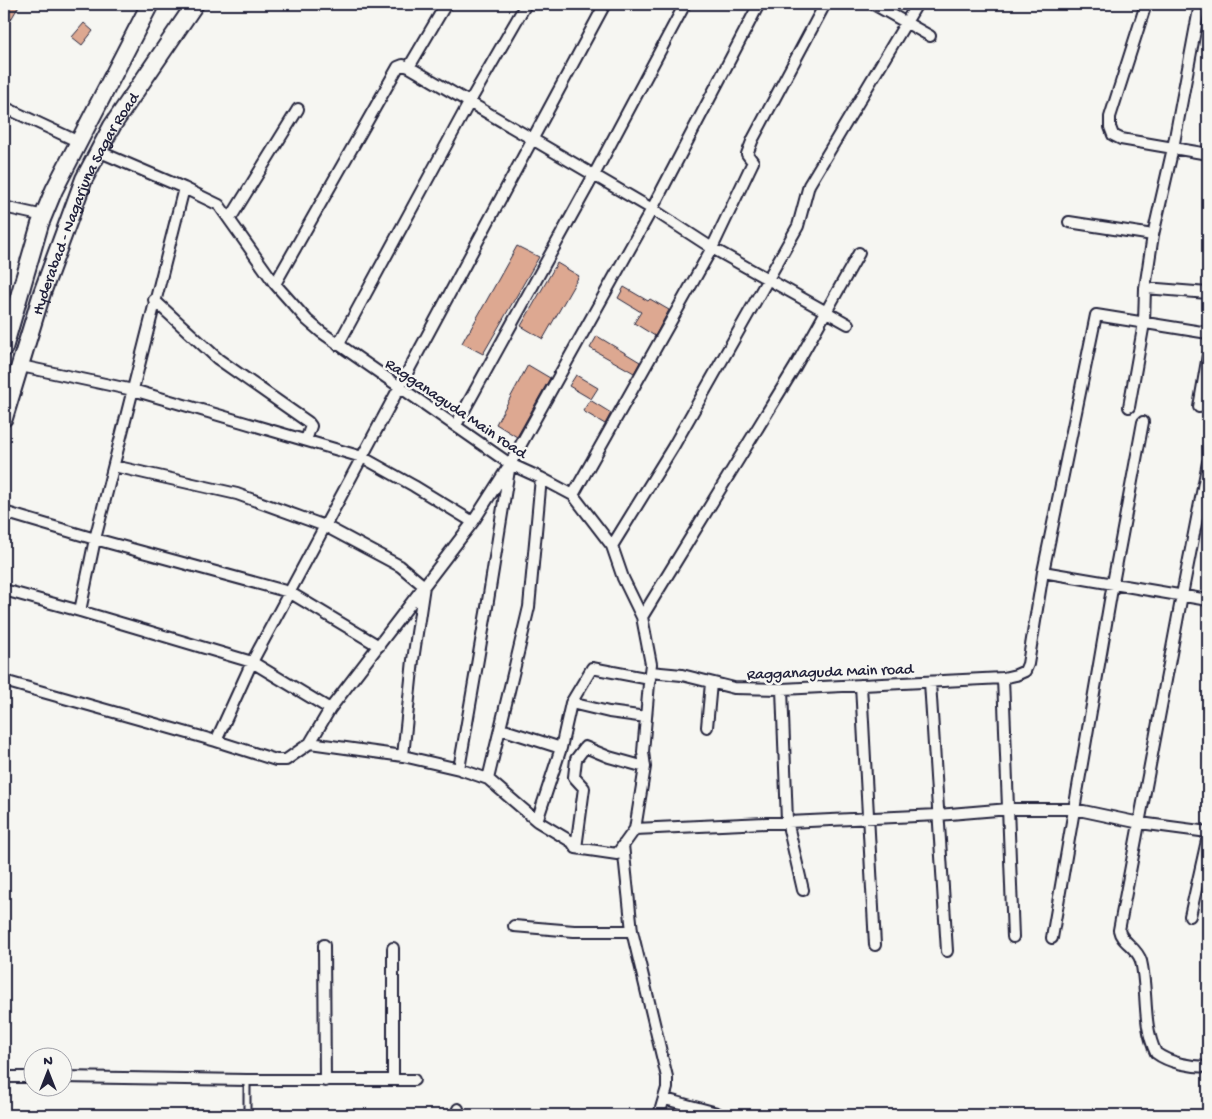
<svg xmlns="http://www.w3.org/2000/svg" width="1212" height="1119" font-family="'Gochi Hand',sans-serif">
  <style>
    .building { fill: #dda891; stroke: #22223b }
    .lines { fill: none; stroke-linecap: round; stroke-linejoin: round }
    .lane-casing { stroke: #22223b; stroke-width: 9 }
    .street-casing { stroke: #22223b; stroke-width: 14 }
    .primary-casing { stroke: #22223b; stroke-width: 20 }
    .lane { stroke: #f6f6f2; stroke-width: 5 }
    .street { stroke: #f6f6f2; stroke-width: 10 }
    .primary { stroke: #f6f6f2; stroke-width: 16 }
    .labels { text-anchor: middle; stroke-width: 5; stroke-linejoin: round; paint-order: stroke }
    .street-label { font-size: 16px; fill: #22223b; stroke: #f6f6f2 }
  </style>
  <rect width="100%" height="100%" fill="#f6f6f2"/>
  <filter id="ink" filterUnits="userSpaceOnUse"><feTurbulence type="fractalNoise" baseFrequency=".02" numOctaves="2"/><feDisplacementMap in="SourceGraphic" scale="10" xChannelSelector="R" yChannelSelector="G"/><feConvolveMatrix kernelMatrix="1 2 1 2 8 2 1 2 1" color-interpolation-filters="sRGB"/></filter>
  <g filter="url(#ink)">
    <path class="building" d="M 4,4 L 20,4 L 10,21 L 4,18 Z
      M 84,23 L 93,31 L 82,45 L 72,37 Z
      M 517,246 L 539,257 L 483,354 L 462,343 L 468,332 L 469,332 Z
      M 557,263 L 579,276 L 543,339 L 521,326 Z
      M 624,287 L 648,301 L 650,299 L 669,310 L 655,336 L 634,323 L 641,312 L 618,298 Z
      M 597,336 L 640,362 L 634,373 L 590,348 Z
      M 528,365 L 550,378 L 517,437 L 496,424 Z
      M 576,375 L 598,388 L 591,399 L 569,386 Z
      M 590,400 L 611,413 L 605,424 L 583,411 Z"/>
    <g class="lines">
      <g class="lane-casing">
        <path id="lane" d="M 247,1080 L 247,1115"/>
      </g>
      <g class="street-casing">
        <path id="street" d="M 873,4 L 930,36
          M 1146,4 L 1110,117 L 1110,127 L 1113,135 L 1121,139 L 1208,154
          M 409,67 L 652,209 L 712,248 L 848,324
          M 4,107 L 79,142
          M 98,151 L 184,188 L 219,205 L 275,284 L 307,320 L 321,332 L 510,464 L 541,478 L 573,495 L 612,546 L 623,578 L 642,617 L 651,664 L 650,672 L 682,675 L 734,688 L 782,689 L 1003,678 L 1016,675 L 1025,671 L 1028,664 L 1043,572 L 1096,315 L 1208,333
          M 4,207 L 44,216
          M 230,219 L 298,109
          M 1069,222 L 1153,235
          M 275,284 L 398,67 L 403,65 L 409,67 L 446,4
          M 1145,288 L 1208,293
          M 154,300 L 218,359 L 308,422 L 311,426 L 306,440
          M 338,345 L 469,103 L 526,4
          M 21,366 L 133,390 L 362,457 L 414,486 L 473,522
          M 1129,407 L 1144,323 L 1145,288 L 1153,235 L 1173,148 L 1200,4
          M 1199,407 L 1208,355
          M 456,425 L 594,175 L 685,4
          M 1208,462 L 1182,595 L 1119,930 C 1121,942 1137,947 1141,961 C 1148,990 1142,1025 1156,1053 C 1169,1063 1192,1067 1208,1067
          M 114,466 L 237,494 L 325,526 L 400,566 L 424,586 L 413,660 L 403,756
          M 573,495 L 712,248 L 752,164 L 753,162 L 747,154 L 753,139 L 825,4
          M 4,512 L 95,539 L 289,592 L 379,646
          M 612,546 L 673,447 L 798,226 L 809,185 L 917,4
          M 1043,572 L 1208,600
          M 4,590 L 80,611 L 252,662 L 330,709
          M 80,611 L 95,539 L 184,188
          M 642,617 L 795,367 L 859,253
          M 1003,678 L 1013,937
          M 4,681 L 216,741 L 276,760 L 286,760 L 310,743 L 330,709 L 473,522 L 510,464 L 652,209 L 759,4
          M 930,682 L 947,951
          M 861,685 L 875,945
          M 782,689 L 787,821 L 803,890
          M 571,703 L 609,712 L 646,717
          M 707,727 L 711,683
          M 501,729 L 561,748 L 571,703 L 592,668 L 650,679
          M 216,741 L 252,662 L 605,4
          M 310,743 L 403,756 L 459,769 L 488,779 L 537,821 L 572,842 L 576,848 L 617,854 L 635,829 L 645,767 L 643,752 L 650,672
          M 459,769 L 487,607 L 509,470
          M 488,779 L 529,607 L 541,478
          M 537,821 L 561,748
          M 635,829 L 938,815 L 1009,809 L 1074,809 L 1140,823 L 1208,832
          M 623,845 L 632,931 L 667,1077 L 667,1088 L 659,1115
          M 576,848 L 584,788 L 574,777 L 576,759 L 585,747 L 609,757 L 645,767
          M 1190,916 L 1208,836
          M 514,926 L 574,931 L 632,931
          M 1052,938 L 1113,583 L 1143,422
          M 324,945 L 325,1081
          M 393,948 L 393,1080
          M 4,1077 L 32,1077
          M 62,1077 L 247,1080 L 414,1080
          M 665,1099 L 717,1113 L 720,1115
          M 456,1115 L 458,1109"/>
      </g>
      <g class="primary-casing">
        <g id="primary">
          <path d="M 4,348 L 40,224 L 54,190 L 150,4"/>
          <path id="s1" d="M 4,418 L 42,293 L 84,179 L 112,126 L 195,4"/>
        </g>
      </g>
      <use href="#lane" class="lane"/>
      <use href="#street" class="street"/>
      <use href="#primary" class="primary"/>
    </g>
  </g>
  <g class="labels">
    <g class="street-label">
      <text dy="6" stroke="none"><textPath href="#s1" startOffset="230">Hyderabad - Nagarjuna Sagar Road</textPath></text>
      <text transform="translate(457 407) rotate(34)" y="6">Ragganaguda Main road</text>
      <text transform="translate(830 670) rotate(-2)" y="6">Ragganaguda Main road</text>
    </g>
  </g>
  <rect width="1212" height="1119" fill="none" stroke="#f6f6f2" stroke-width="20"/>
  <rect x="10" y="10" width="1192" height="1099" fill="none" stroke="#22223b" stroke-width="2" filter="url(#ink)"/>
  <g transform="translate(48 1072)"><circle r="24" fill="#f6f6f2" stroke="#a1a1a9"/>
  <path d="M0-4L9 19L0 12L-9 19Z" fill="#22223b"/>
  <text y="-8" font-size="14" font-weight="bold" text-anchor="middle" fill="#22223b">N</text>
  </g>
</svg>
